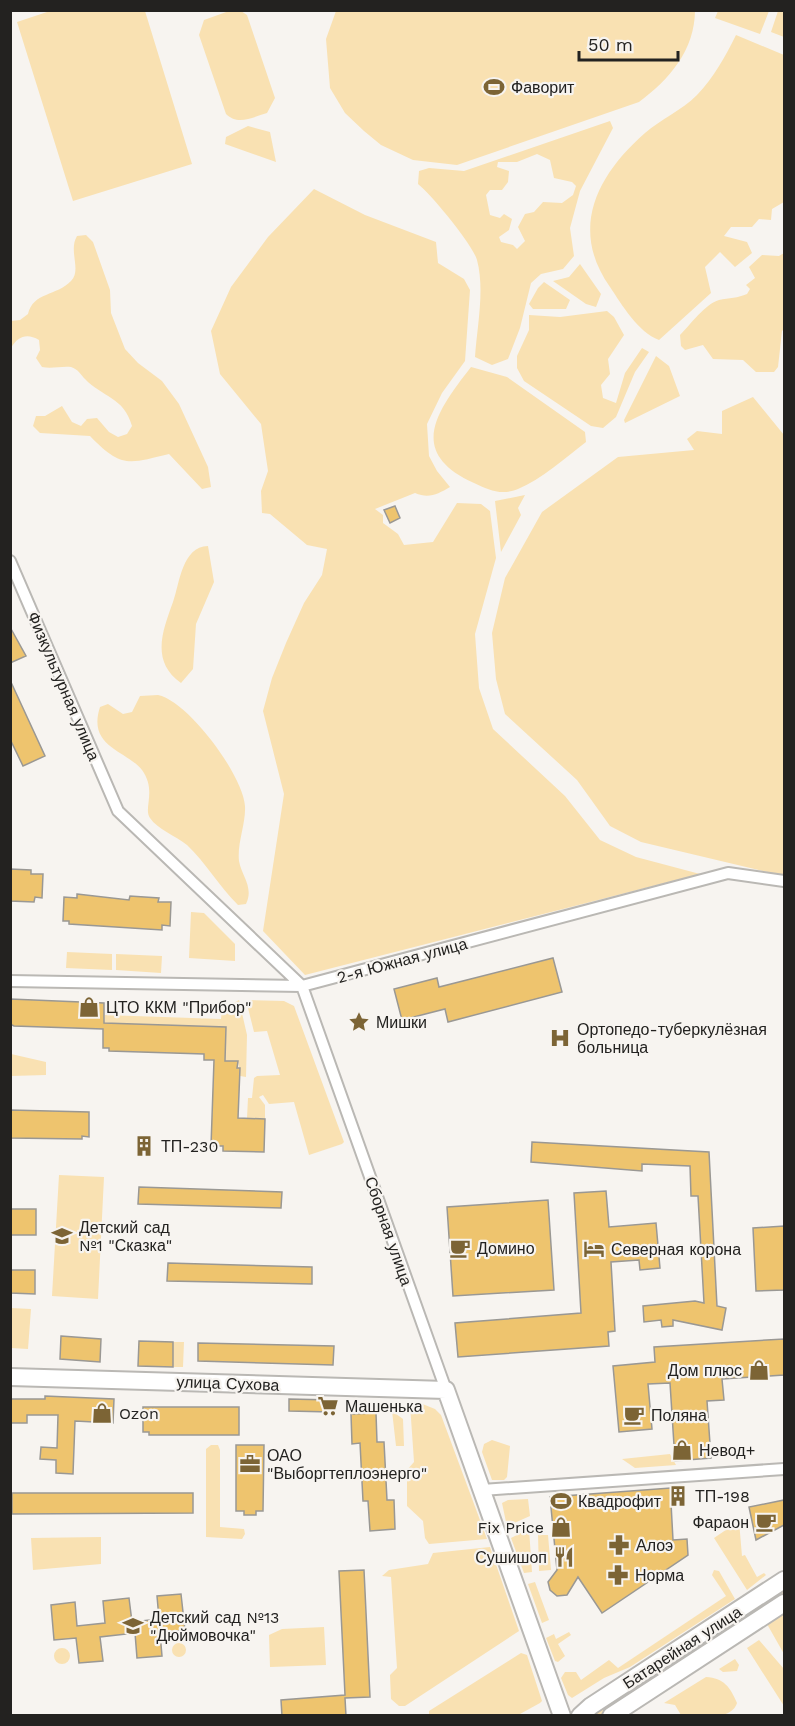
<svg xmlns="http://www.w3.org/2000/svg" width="795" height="1726" font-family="'Work Sans',sans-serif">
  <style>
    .green { fill: #f9e1b2; fill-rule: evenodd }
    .building { fill: #eec46e; stroke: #9a9894; stroke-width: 1.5 }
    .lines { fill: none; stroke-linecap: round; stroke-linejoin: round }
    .street-casing { stroke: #bab8b4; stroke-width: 14 }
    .secondary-casing { stroke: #bab8b4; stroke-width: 20 }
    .street { stroke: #fff; stroke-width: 10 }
    .secondary { stroke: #fff; stroke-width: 16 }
    .labels { text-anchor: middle; stroke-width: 4.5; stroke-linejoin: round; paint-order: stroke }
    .poi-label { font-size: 16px; fill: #232220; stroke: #f7f4f0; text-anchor: start }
    .street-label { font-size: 16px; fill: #232220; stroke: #f7f4f0 }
  </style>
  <rect width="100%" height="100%" fill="#f7f4f0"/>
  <path class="green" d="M 53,10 L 145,11 L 192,164 L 73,201 L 17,22 Z
    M 695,10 C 695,50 669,80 639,102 L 457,165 L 413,160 L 381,145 L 364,131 L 345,113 L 330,88 L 326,39 L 336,11 Z
    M 229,11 L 241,11 L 247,15 L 275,98 L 267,113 C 253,117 238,126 226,114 L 199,35 L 204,20 Z
    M 718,11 L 718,10 L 769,11 L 760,34 L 715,18 Z
    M 778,11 L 784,11 L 784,37 L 771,32 Z
    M 736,35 L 784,55 L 784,202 L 772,209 L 771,220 L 759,219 L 752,227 L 731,227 L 724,236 L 747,242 L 752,253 L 735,267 L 720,252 L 705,267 L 711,293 L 659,340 C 638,332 622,305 610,287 C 569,229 597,175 645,133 C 661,119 681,111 697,95 C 714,77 725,57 736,35 Z
    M 610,121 L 613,128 L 580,191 L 570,228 L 574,256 L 563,269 L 541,274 L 531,283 L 520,328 L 508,359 L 492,365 L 475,357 C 477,327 485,290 477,260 C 473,245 431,194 418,184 L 419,171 L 429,168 L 464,171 ZM 537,154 L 550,160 L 554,178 L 572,182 L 576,186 L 573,195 L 562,203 L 543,202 L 534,212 L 525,214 L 518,227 L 525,241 L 517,249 L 513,245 L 501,242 L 499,237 L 509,230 L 512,219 L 504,214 L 500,218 L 490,215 L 486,195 L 490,190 L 502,190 L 508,182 L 509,171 L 497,167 L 498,162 L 517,162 Z
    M 248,126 L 270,132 L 276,162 L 225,144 L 226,137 Z
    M 314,189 L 365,215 L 436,242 L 438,263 L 464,279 L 470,290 L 465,361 L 442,393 L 427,424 L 429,456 L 437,471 L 450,487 C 438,494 429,499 415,493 L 375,509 L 383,515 L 383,523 L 398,534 L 404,545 L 433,542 L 457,503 L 481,504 L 490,511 L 496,558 L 475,634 L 479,688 L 493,729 L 565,796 L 600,840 L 636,857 L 700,874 L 305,975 L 263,931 L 284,794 L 263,711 L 272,678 L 286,643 L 304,603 L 322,575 L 327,549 L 307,545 L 270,514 L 262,513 L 261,491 L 268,471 L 261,424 L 220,374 L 211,331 L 231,287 L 268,237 Z
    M 86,235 L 93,242 L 110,290 L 111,313 L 125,349 L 138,363 L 162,381 L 179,404 L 208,467 L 211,487 L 202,489 L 169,454 C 128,464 121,468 90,436 L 40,433 L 33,426 L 36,416 L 45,416 L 62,406 L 72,422 L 81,426 L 87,419 L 97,418 L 109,432 L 118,437 L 127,434 L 132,426 C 124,397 102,397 85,379 C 81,375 78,369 71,367 C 61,366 52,369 42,367 L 36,358 L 40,350 L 39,340 C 27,333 18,336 11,348 L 11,321 L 20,320 L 28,314 C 33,292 57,296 71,281 C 82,270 68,251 77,236 Z
    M 784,253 L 784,329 L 782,331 L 778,367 L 774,372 L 756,372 L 743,360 L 713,359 L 703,345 L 685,350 L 681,346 L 680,335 C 690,325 705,304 719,300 C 729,298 738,298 747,294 L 750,289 L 746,285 L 755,278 L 749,267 L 762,255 L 779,256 Z
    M 580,264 L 601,294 L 596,307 L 586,304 L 553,281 L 569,277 Z
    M 544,282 L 570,300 L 566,309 L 533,309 L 529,304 L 538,288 Z
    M 607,311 L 614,317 L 624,335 L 608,359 L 610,374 L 601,385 L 603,398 L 616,403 L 625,373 L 642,348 L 649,352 L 635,372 L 616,417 L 603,428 L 591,426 L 524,381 L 517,368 L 517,356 L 529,330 L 529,315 L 560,317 Z
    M 656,356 L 669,366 L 680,396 L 625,423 L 624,420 Z
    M 471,367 L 507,377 L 585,432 L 586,442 C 565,458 542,479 518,489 C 501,496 489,490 474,483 C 406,452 437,411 471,367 Z
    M 753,397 L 784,435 L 784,874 L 776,874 L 641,842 L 610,826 L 577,780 L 505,714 L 496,679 L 492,633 L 505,578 L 542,512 L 618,457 L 694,450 L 687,439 L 697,431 L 722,434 L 722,411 Z
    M 525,495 L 518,508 L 521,515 L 501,552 L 495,501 Z
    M 208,546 L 214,582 L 196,624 L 193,669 L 181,683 C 150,661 163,630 173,602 C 180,582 182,547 208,546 Z
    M 158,695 C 188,701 243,775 245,806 C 246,824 237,843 239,861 C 242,877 254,887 246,904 L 238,905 C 219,886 206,863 187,845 C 176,836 157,829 150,818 C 143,808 157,791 142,770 C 126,750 87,747 100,707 L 108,704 L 123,714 L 132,712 L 140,696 Z
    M 191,912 L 204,913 L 235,944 L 235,961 L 189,958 Z
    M 67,952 L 112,954 L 112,970 L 66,968 Z
    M 116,954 L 162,956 L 161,973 L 116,970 Z
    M 239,1000 L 247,1035 L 246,1077 L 240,1076 L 238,1061 L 225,1061 L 226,1027 L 104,1023 L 105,1015 L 221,1019 L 222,1010 Z
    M 246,1000 L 284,1001 L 294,1006 L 344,1142 L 342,1144 L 309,1155 L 294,1102 L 269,1104 L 263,1095 L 259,1097 L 265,1105 L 265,1119 L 247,1118 L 248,1098 L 252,1098 L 254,1078 L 257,1076 L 280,1075 L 267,1031 L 254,1032 Z
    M 11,1054 L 46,1062 L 46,1075 L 11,1076 Z
    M 59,1175 L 104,1177 L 98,1299 L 52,1296 Z
    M 11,1308 L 31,1309 L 28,1349 L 11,1348 Z
    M 173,1342 L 184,1342 L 183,1367 L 173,1367 Z
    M 420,1403 L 435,1409 L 441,1415 L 487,1539 L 429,1544 L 425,1538 L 423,1521 L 407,1506 L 407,1470 L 414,1462 L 410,1404 Z
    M 392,1411 L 403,1419 L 404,1446 L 396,1446 Z
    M 492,1440 L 510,1446 L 507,1477 L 504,1480 L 492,1480 L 482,1452 L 484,1444 Z
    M 211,1445 L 218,1445 L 220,1450 L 220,1527 L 244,1529 L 245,1534 L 242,1539 L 206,1537 L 206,1449 Z
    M 670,1454 L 676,1465 L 635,1468 L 622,1459 Z
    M 528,1499 L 530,1516 L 512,1524 L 506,1522 L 502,1503 L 508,1500 Z
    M 739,1521 L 742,1556 L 745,1555 L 757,1577 L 764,1573 L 766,1575 L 747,1590 L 714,1538 Z
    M 529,1529 L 532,1572 L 524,1573 L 511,1538 Z
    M 538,1535 L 548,1535 L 551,1570 L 539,1571 Z
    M 101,1537 L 101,1564 L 33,1570 L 31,1538 Z
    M 490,1547 L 519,1631 L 405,1706 L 399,1706 L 391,1699 L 390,1675 L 397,1668 L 391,1577 L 382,1576 L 389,1570 L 428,1564 L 433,1553 Z
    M 714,1570 L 719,1571 L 735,1599 L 630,1667 L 604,1678 L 572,1698 L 568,1695 L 561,1678 L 565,1672 L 576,1672 L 581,1680 L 609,1660 L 618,1668 L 726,1596 L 712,1575 Z
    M 535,1582 L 549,1620 L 542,1623 L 528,1584 Z
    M 784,1587 L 784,1595 L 668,1671 L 664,1665 Z
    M 784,1610 L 784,1654 L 767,1624 Z
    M 324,1627 L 326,1665 L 270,1667 L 269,1635 L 282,1629 Z
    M 569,1632 L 571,1635 L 558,1644 L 565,1656 L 558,1662 L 555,1661 L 546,1638 L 554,1634 L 556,1639 Z
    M 759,1640 L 784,1669 L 784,1706 L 747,1648 Z
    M172 1650a7 7 0 1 1 14 0a7 7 0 1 1-14 0Z
    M54 1656a8 8 0 1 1 16 0a8 8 0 1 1-16 0Z
    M 521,1653 L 527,1655 L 542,1701 L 540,1703 L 520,1714 L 511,1715 L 429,1715 L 429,1711 Z
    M 735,1659 L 739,1665 L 737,1671 L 723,1672 L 719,1669 Z
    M 706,1677 C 724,1678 730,1687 737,1703 C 731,1722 697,1716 681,1715 L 675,1705 L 664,1703 Z
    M 630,1689 L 631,1695 L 600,1715 L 595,1715 L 594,1713 Z"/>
  <path class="building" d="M 395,506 L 400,518 L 390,523 L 384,510 Z
    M 10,627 L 26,656 L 10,663 Z
    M 10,680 L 45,756 L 23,766 L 10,739 Z
    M 10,869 L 31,870 L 31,874 L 43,874 L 42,898 L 35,897 L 34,902 L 10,901 Z
    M 77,894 L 129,900 L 130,896 L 159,898 L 158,902 L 171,902 L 170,926 L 162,925 L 162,930 L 69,924 L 69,921 L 63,921 L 64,897 L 77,898 Z
    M 553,958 L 562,992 L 448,1022 L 445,1009 L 402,1020 L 394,989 L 437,978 L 439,987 Z
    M 10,999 L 104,1003 L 104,1023 L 226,1027 L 225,1061 L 238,1061 L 237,1068 L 240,1068 L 238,1118 L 265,1119 L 264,1152 L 223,1151 L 223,1146 L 211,1146 L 214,1060 L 204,1060 L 204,1054 L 109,1051 L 109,1048 L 103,1048 L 103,1029 L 14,1026 L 10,1024 Z
    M 10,1110 L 89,1112 L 89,1137 L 82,1136 L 82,1139 L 10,1138 Z
    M 138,1140 L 150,1141 L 149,1152 L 138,1152 Z
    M 532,1142 L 709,1152 L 717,1306 L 726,1308 L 722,1330 L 673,1320 L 673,1326 L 662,1327 L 661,1320 L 644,1322 L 643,1306 L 695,1301 L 704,1303 L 698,1196 L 691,1196 L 690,1166 L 642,1164 L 642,1171 L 531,1162 Z
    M 139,1187 L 282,1192 L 281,1208 L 138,1204 Z
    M 606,1191 L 609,1227 L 656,1223 L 660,1268 L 640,1270 L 639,1260 L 611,1262 L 615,1331 L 608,1332 L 609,1346 L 458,1357 L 455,1323 L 581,1313 L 574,1193 Z
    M 548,1200 L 554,1290 L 453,1296 L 447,1207 Z
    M 10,1209 L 36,1209 L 36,1235 L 10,1235 Z
    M 784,1226 L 784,1290 L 756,1291 L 753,1228 Z
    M 168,1263 L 312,1267 L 312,1284 L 167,1281 Z
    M 10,1270 L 35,1270 L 35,1294 L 10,1293 Z
    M 61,1336 L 101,1339 L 100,1362 L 60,1359 Z
    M 784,1339 L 784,1375 L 722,1379 L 724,1400 L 707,1401 L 711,1458 L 675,1461 L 670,1383 L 648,1384 L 652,1429 L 619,1432 L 613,1366 L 655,1362 L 654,1347 Z
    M 139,1341 L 173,1342 L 173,1367 L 138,1366 Z
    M 198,1343 L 334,1346 L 333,1365 L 198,1361 Z
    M 45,1396 L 114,1399 L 113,1423 L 75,1421 L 73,1474 L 56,1473 L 56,1460 L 40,1459 L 41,1447 L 57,1448 L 58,1415 L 27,1415 L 27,1423 L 10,1423 L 10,1399 L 45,1399 Z
    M 289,1399 L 332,1400 L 331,1412 L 289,1411 Z
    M 143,1407 L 239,1407 L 239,1435 L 149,1435 L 149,1432 L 143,1432 Z
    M 376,1413 L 377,1442 L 384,1442 L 387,1500 L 394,1500 L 395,1529 L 370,1531 L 368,1501 L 363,1501 L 360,1443 L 352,1444 L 351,1414 Z
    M 236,1445 L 264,1445 L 263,1511 L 256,1511 L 256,1515 L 244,1515 L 244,1511 L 236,1511 Z
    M 684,1487 L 685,1503 L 671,1503 L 673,1540 L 687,1539 L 688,1555 L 602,1613 L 578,1577 L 567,1595 L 557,1596 L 550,1590 L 548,1582 L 557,1570 L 550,1497 Z
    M 12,1493 L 193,1493 L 193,1513 L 12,1514 Z
    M 784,1500 L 784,1525 L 756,1540 L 749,1507 Z
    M 364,1570 L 370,1697 L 345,1698 L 346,1716 L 282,1716 L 281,1700 L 345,1695 L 339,1571 Z
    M 181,1594 L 185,1630 L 160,1633 L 162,1656 L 137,1658 L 135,1633 L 100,1637 L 103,1661 L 79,1663 L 76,1638 L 54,1640 L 51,1605 L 75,1602 L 77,1626 L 105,1623 L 103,1601 L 129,1598 L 132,1622 L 159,1619 L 157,1596 Z"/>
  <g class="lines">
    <g class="street-casing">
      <path id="street" d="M 10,561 L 118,811 L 302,986 L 446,1390
        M 10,981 L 302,986 L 728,873 L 784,881
        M 482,1490 L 784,1469"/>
    </g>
    <g class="secondary-casing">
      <path id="secondary" d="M 10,1377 L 446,1390 L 562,1716
        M 580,1716 L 591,1706 L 784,1580
        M 611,1716 L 784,1603"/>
    </g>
    <use href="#street" class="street"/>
    <use href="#secondary" class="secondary"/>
  </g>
  <defs>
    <g id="stadium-bare" transform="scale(1.62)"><path d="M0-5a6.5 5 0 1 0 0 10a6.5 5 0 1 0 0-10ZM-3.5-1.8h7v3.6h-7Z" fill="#7c6435" stroke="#f7f4f0" stroke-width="2.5" paint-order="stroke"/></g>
    <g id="shop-bare" transform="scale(1.62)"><path d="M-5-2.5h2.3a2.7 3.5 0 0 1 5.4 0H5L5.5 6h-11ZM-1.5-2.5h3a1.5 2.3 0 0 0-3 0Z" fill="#7c6435" stroke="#f7f4f0" stroke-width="2.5" paint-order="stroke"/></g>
    <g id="sight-bare" transform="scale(1.62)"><path d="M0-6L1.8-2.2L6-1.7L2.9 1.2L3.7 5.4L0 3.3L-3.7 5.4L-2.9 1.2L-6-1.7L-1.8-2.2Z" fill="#7c6435" stroke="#f7f4f0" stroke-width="2.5" paint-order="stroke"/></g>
    <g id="hospital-bare" transform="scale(1.62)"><path d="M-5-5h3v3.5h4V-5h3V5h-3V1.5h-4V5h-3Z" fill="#7c6435" stroke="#f7f4f0" stroke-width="2.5" paint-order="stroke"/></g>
    <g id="building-bare" transform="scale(1.62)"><path d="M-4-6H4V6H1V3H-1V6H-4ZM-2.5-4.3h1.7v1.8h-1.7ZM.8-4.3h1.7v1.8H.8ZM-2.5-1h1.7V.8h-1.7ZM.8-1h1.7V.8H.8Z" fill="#7c6435" stroke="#f7f4f0" stroke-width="2.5" paint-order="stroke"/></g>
    <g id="school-bare" transform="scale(1.62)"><path d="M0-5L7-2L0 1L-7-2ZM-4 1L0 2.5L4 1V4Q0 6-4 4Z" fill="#7c6435" stroke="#f7f4f0" stroke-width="2.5" paint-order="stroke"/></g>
    <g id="cafe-bare" transform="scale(1.62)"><path d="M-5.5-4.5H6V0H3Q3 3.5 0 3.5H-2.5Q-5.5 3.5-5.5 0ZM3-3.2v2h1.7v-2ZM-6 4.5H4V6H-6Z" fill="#7c6435" stroke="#f7f4f0" stroke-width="2.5" paint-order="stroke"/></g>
    <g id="hotel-bare" transform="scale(1.62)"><path d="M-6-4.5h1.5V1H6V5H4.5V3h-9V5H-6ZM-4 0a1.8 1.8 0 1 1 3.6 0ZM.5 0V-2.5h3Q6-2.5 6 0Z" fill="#7c6435" stroke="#f7f4f0" stroke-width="2.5" paint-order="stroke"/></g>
    <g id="supermarket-bare" transform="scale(1.62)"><path d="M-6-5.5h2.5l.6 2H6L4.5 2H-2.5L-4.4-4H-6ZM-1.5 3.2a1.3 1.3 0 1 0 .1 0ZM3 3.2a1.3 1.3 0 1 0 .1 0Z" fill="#7c6435" stroke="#f7f4f0" stroke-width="2.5" paint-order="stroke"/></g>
    <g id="office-bare" transform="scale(1.62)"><path d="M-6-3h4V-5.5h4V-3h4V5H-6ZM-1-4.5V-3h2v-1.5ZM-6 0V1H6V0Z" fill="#7c6435" stroke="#f7f4f0" stroke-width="2.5" paint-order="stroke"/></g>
    <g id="pharmacy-bare" transform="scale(1.62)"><path d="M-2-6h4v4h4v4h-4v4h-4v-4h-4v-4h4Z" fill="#7c6435" stroke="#f7f4f0" stroke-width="2.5" paint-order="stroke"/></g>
    <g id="restaurant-bare" transform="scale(1.62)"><path d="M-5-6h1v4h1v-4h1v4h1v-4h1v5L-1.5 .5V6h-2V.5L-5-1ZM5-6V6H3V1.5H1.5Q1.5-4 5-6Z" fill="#7c6435" stroke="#f7f4f0" stroke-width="2.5" paint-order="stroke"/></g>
  </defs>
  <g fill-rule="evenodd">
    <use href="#stadium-bare" x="494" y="87"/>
    <use href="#shop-bare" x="89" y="1007"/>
    <use href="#sight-bare" x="359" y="1022"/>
    <use href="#hospital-bare" x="560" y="1038"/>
    <use href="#building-bare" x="144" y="1146"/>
    <use href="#school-bare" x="62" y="1236"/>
    <use href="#cafe-bare" x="460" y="1248"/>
    <use href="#hotel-bare" x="594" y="1249"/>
    <use href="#shop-bare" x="759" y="1370"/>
    <use href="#supermarket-bare" x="328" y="1406"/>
    <use href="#shop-bare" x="102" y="1413"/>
    <use href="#cafe-bare" x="634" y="1415"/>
    <use href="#shop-bare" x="682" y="1450"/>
    <use href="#office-bare" x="250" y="1464"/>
    <use href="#building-bare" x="678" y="1496"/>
    <use href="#stadium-bare" x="561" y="1501"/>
    <use href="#cafe-bare" x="766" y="1522"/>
    <use href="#shop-bare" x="561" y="1527"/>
    <use href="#pharmacy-bare" x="619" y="1545"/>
    <use href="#restaurant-bare" x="564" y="1557"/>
    <use href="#pharmacy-bare" x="618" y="1575"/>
    <use href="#school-bare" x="133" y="1626"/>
  </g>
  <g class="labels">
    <g class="poi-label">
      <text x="511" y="93">Фаворит</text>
      <text x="106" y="1013">ЦТО ККМ "Прибор"</text>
      <text x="376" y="1028">Мишки</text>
      <text x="577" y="1035">Ортопедо-туберкулёзная<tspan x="577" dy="18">больница</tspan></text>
      <text x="161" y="1152">ТП-230</text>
      <text x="79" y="1233">Детский сад<tspan x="79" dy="18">№1 "Сказка"</tspan></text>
      <text x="477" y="1254">Домино</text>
      <text x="611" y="1255">Северная корона</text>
      <text x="742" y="1376" text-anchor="end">Дом плюс</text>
      <text x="345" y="1412">Машенька</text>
      <text x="119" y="1419">Ozon</text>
      <text x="651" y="1421">Поляна</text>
      <text x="699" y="1456">Невод+</text>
      <text x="267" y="1461">ОАО<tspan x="267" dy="18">"Выборгтеплоэнерго"</tspan></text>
      <text x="695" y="1502">ТП-198</text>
      <text x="578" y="1507">Квадрофит</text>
      <text x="749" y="1528" text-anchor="end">Фараон</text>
      <text x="544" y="1533" text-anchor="end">Fix Price</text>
      <text x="636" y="1551">Алоэ</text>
      <text x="547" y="1563" text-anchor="end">Сушишоп</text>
      <text x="635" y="1581">Норма</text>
      <text x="150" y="1623">Детский сад №13<tspan x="150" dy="18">"Дюймовочка"</tspan></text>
    </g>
    <g class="street-label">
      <text transform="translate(64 686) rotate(67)" y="6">Физкультурная улица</text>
      <text transform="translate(402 960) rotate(-15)" y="6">2-я Южная улица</text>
      <text transform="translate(389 1231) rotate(71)" y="6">Сборная улица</text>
      <text transform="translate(228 1383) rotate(2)" y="6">улица Сухова</text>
      <text transform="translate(682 1647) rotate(-33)" y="6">Батарейная улица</text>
    </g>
  </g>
  <rect width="795" height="1726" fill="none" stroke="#232220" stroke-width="24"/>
  <path d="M579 51v9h99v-9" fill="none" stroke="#232220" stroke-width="3"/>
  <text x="588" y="51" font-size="18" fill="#232220" stroke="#f7f4f0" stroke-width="4.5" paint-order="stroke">50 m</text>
</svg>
